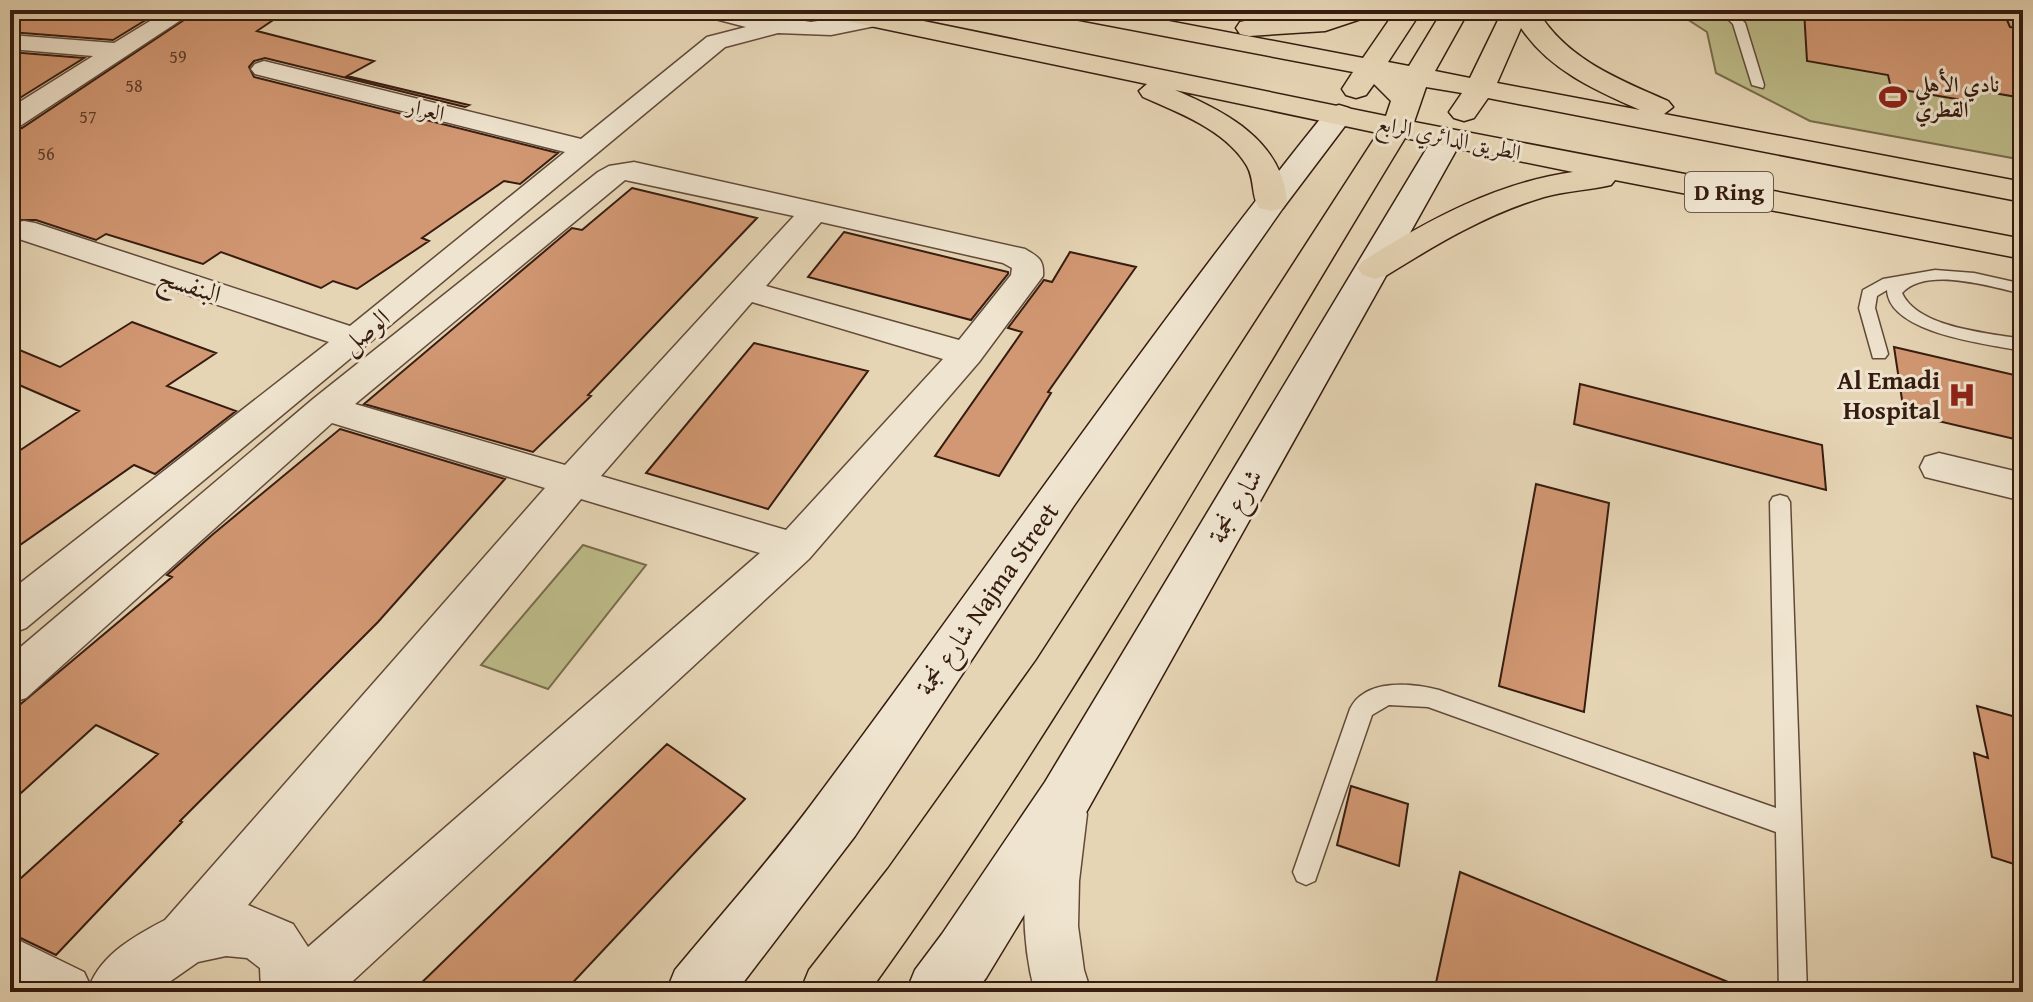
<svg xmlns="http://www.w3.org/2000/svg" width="2033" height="1002" font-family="'Gentium Book Plus',Amiri,serif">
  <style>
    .green { fill: #bcbb88; stroke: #796c4c; stroke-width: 2 }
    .building { fill: #d29873; stroke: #361c10; stroke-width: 2 }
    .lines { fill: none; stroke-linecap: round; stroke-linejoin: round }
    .lane-casing { stroke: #624a39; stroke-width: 3 }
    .street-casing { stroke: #624a39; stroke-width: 3 }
    .secondary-casing { stroke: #361c10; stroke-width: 3 }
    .primary-casing { stroke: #361c10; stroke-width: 3 }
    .lane { fill: #efe4cf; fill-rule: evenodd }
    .street { fill: #efe4cf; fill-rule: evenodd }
    .secondary { fill: #efe4cf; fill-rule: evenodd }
    .primary { fill: #e6d5b5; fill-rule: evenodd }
    .labels { text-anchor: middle; stroke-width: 6; stroke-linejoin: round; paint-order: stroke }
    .far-number-label { font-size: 18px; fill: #5d3b29 }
    .far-poi-label { font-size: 22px; font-weight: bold; fill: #361c10; stroke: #efe4cf; text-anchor: start }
    .far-street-label { font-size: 22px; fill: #361c10; stroke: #efe4cf }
    .shield { fill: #efe4cf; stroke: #6e5849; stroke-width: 2 }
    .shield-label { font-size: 24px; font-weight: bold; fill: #361c10 }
    .street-label { font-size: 26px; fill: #361c10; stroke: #efe4cf }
    .poi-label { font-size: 26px; font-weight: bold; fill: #361c10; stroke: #efe4cf; text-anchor: end }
  </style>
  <rect width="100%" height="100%" fill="#e6d5b5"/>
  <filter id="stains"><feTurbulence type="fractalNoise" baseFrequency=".0025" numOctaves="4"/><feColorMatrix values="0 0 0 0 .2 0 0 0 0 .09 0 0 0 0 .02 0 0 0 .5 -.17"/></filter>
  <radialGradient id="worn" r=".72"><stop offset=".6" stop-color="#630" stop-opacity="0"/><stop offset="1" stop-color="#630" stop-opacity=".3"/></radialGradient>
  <path class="green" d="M 1673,10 L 2023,10 L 2023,160 L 1810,121 L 1716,73 L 1707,32 Z
    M 583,545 L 646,565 L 548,689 L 481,665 Z"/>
  <path class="building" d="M 10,10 L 162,10 L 113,40 L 10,32 Z
    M 199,10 L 288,10 L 257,31 L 374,61 L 347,76 L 469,105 L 465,107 L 265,58 L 254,61 L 249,67 L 254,77 L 558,153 L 520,184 L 504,181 L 422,238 L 429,241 L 357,289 L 333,281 L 321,288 L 221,252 L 203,264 L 106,234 L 96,240 L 36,220 L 10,220 L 10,131 L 22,128 Z
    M 1804,10 L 1942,10 L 2007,20 L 2010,27 L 2023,28 L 2023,98 L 1964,88 L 1968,101 L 1891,88 L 1888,75 L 1807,61 Z
    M 10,52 L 84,58 L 10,104 Z
    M 632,188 L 757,218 L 588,395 L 591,396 L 533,452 L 364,404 L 572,228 L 582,230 Z
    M 844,232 L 1008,272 L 1008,274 L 971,320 L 808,277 Z
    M 1070,252 L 1136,267 L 1048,392 L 1051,393 L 999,476 L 935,456 L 1022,332 L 1008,328 L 1044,280 L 1052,282 Z
    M 132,322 L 216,353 L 167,386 L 236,411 L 155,474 L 134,465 L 10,552 L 10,457 L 79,411 L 10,381 L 10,346 L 60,367 Z
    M 754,343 L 868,371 L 768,509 L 646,473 Z
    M 1894,347 L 2023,377 L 2023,441 L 1904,413 Z
    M 1580,384 L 1822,445 L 1826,490 L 1574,424 Z
    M 340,429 L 505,479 L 378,622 L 180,821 L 182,822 L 56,955 L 10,933 L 10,888 L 158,754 L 96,725 L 10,803 L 10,713 L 172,577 L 167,575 L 212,535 Z
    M 1536,484 L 1609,503 L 1584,712 L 1499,686 Z
    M 1977,706 L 2023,719 L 2023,867 L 1992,857 L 1974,753 L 1988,758 Z
    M 667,744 L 745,799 L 564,992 L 412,992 Z
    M 1351,786 L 1408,804 L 1399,866 L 1337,845 Z
    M 1460,872 L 1750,991 L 1750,992 L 1434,992 Z"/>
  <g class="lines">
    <g class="lane-casing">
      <path id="lane" d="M 1719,10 L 1732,10 L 1745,23 L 1764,85 L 1763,88 L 1752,85 L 1733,24 Z
        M 1998,10 L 2023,10 L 2023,17 L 2000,12 Z
        M 1935,270 L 1974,273 L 2023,284 L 2023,294 C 1992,287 1927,266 1902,293 C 1918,328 1988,333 2023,339 L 2023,351 C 1989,344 1889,334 1887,290 L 1877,296 L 1875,308 L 1888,354 L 1885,358 L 1873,358 L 1859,308 L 1863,290 L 1883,279 Z
        M 1780,495 L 1787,497 L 1790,502 L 1807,992 L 1779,992 L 1776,832 L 1428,707 L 1389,705 L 1372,715 L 1315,881 L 1306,885 L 1297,881 L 1293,872 L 1350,709 C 1365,678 1412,683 1439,690 L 1776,808 L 1770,502 L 1773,497 Z"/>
    </g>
    <g class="street-casing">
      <path id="street" d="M 168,10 L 196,10 L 20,126 L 10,128 L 10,108 L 93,56 L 10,49 L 10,35 L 114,43 Z
        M 696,10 L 736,10 L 811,22 L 877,12 L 885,14 L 889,19 L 885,24 L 831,35 L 778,33 L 725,47 L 26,628 L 10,634 L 10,591 L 329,342 L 13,237 L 10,228 L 13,223 L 24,221 L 35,223 L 350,326 L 565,152 L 255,74 L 251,69 L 255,64 L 264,61 L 581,139 L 707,37 L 746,27 L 700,15 Z
        M 634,162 L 1025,249 C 1039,257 1044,260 1043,276 L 979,362 L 809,559 L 341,992 L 261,992 L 260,968 L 247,958 L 226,956 L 198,962 L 155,992 L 10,992 L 10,936 L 84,972 L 90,985 C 102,954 136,935 165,920 L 545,488 L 332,423 L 26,698 L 10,703 L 10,656 L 313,399 L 598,172 L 609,166 ZM 625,180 L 794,216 L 565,465 L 355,404 ZM 821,222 L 1003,263 L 1012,268 L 1011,275 L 959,340 L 766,286 ZM 752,302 L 943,359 L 786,530 L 601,476 ZM 581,499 L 760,553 L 308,947 L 293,924 L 248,905 Z
        M 1939,453 L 2023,473 L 2023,501 L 1925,477 L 1920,467 L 1925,457 Z
        M 1062,791 L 1080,797 L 1087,814 L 1079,881 L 1078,926 L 1084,970 L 1091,992 L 1035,992 C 1019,935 1020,852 1044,797 Z"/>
    </g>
    <g class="secondary-casing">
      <path id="secondary" d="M 1339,105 L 1349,108 L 1354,114 L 1283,208 L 1073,507 L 855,836 L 736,992 L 666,992 L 675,970 C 722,913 773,857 817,797 C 988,568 1149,331 1329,108 Z
        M 1448,129 L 1459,132 L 1463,138 L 1083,818 L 986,978 L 975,992 L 906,992 L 915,970 L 942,934 L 1045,782 L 1433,138 L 1437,132 Z"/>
    </g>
    <g class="primary-casing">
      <path id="primary" d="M 819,10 L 870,10 L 1386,116 L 1391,101 L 1374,84 L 1366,95 L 1356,98 L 1346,95 L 1342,89 L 1353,72 L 1070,18 L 1061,15 L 1057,10 L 1111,10 L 1363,58 L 1396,10 L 1422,10 L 1388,62 L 1409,66 L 1443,10 L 1469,10 L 1435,71 L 1470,78 L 1503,10 L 1537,10 C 1566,59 1618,79 1668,101 L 1673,107 L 1664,114 L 2023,182 L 2023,202 L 1488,98 L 1474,118 L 1464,121 L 1454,118 L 1449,112 L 1462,93 L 1426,87 L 1414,122 L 2023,239 L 2023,259 L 1615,180 L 1611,185 C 1589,190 1566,191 1544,197 C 1487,214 1437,244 1387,275 L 1375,279 L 1363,275 L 1357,268 L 1363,261 C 1428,220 1496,183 1573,172 L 1405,138 C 1230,425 1066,719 869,992 L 800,992 L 809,970 L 888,869 L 1037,660 L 1378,133 L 1175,90 C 1226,112 1281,140 1287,201 L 1283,208 L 1271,211 L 1259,208 C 1251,196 1255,180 1247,166 C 1226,130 1179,113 1143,97 L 1139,91 L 1147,84 L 832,18 L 823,15 ZM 1521,28 C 1549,70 1595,90 1640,110 L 1497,83 Z
        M 1338,10 L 1377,10 L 1373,15 L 1325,31 L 1249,36 L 1240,34 L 1236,28 L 1240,22 L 1249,20 L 1322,15 Z"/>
    </g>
    <use href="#lane" class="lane"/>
    <use href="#street" class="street"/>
    <use href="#secondary" class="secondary"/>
    <use href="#primary" class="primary"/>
  </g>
  <defs>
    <g id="stadium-bare" transform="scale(2.16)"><path d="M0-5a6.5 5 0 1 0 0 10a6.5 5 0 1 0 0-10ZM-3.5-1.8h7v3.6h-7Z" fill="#8f2418" stroke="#efe4cf" stroke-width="2.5" paint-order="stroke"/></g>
    <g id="hospital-bare" transform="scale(2.16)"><path d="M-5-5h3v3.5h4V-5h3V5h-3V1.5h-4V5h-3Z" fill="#8f2418" stroke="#efe4cf" stroke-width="2.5" paint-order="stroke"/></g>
  </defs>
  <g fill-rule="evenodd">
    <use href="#stadium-bare" x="1893" y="97"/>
    <use href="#hospital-bare" x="1962" y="395"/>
  </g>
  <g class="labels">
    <g class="far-number-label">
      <text x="178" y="63">59</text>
      <text x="134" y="92">58</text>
      <text x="88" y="123">57</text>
      <text x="46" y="160">56</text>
    </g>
    <g class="far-poi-label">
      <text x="1915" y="92">نادي الأهلي<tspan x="1915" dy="25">القطري</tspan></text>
    </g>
    <g class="far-street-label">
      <text transform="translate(426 109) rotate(14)" y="8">العرار</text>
      <text transform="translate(1449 137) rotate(12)" y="8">الطريق الدائري الرابع</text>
    </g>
    <rect class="shield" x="1685" y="172" width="88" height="40" rx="6"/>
    <g class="shield-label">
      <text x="1729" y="200">D Ring</text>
    </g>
    <g class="street-label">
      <text transform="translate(190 285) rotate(18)" y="9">البنفسج</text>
      <text transform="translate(365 331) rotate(-39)" y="9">الوصل</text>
      <text transform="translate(1235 506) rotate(-60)" y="9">شارع نجمة</text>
      <text transform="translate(987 599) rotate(-55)" y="9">شارع نجمة Najma Street</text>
    </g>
    <g class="poi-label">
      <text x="1940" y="389">Al Emadi<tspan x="1940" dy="30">Hospital</tspan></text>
    </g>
  </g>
  <rect width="2033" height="1002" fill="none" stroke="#e6d5b5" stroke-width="40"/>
  <rect x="12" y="12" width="2009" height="978" fill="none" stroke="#361c10" stroke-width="4"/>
  <rect x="20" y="20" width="1993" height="962" fill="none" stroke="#361c10" stroke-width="2"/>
  <rect width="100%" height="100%" filter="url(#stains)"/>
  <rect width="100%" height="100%" fill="url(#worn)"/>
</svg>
